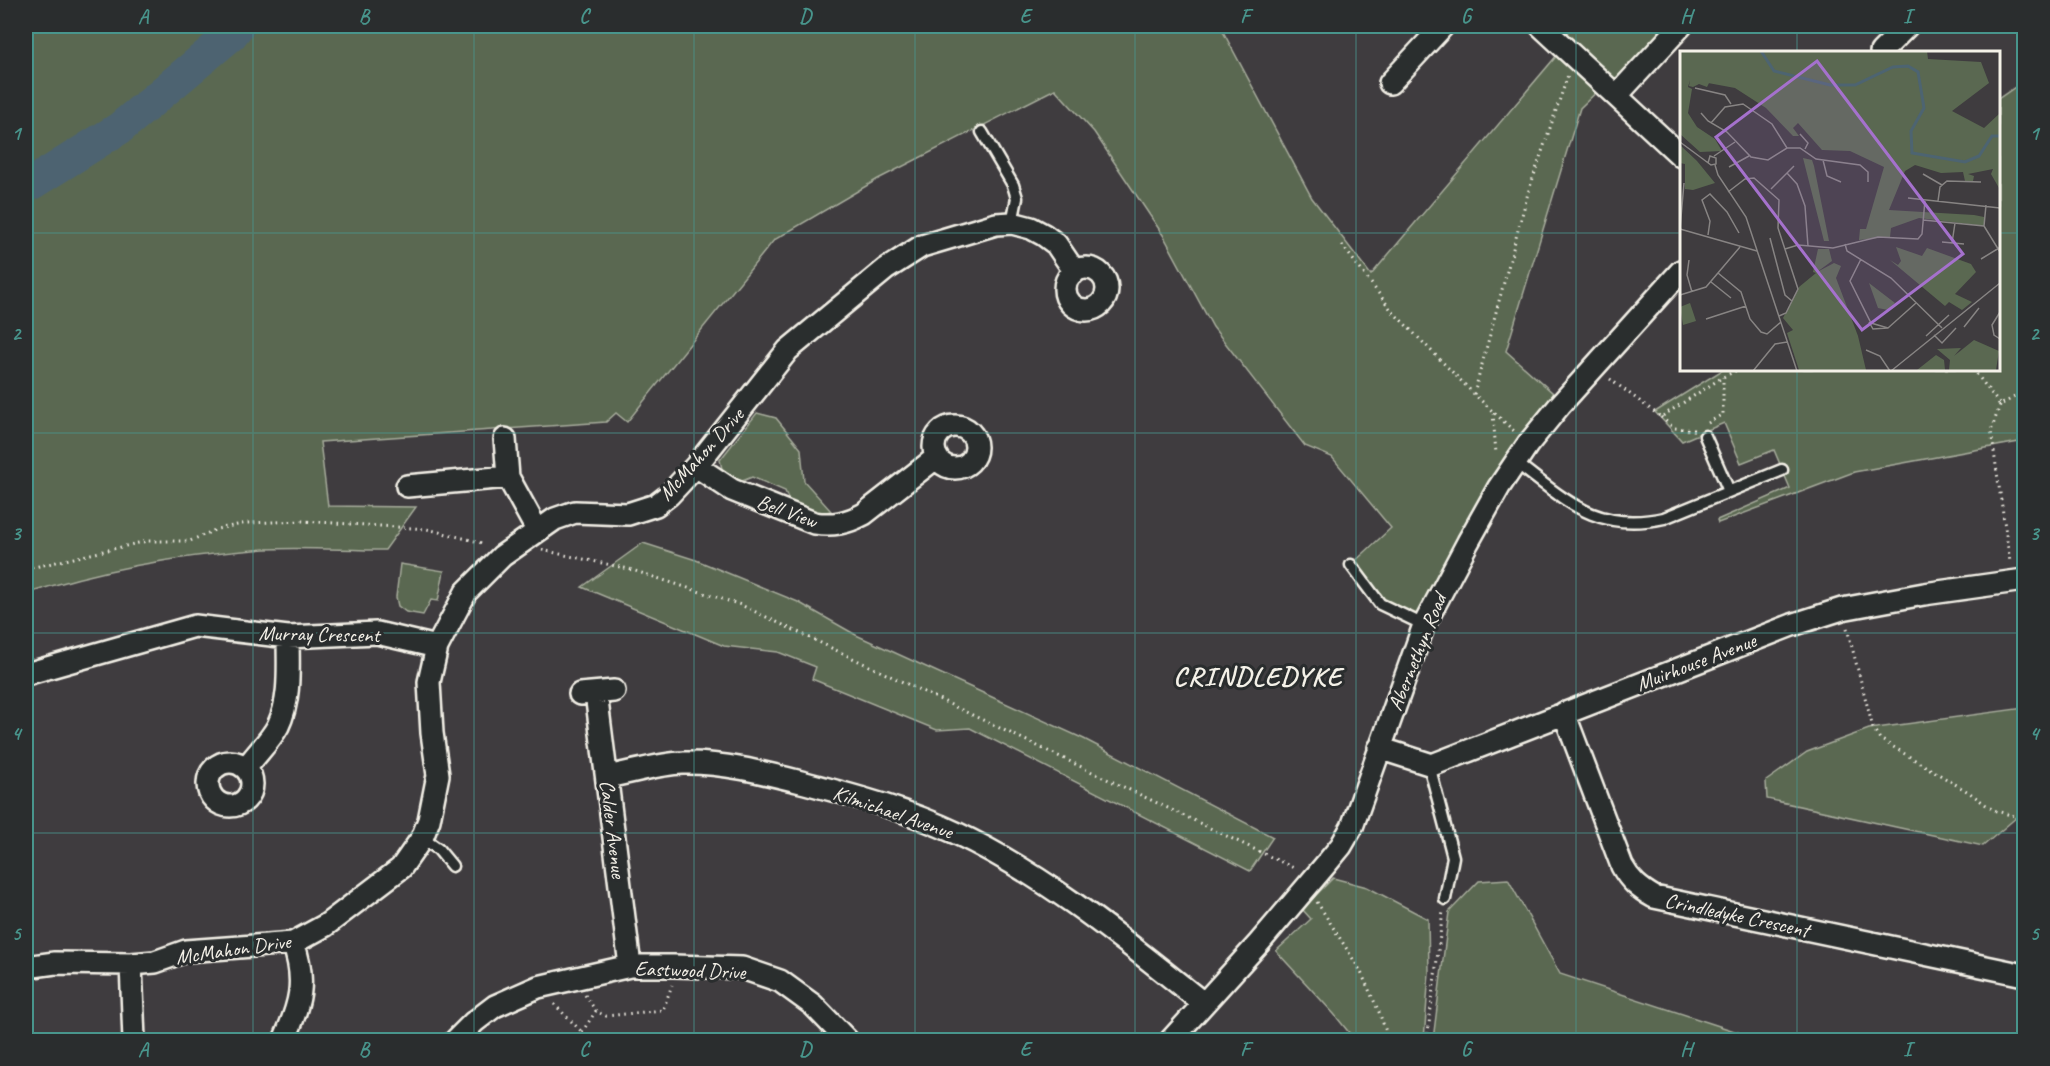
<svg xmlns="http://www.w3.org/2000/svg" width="2050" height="1066" font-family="Caveat,sans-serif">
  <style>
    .green { fill: #5a6851; stroke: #a7ac9c; stroke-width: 1.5 }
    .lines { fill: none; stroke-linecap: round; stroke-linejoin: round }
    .river { stroke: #4d6471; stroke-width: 33 }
    .service-casing { stroke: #f4f1e8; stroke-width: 15 }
    .minor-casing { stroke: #f4f1e8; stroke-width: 26 }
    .path { stroke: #f4f1e8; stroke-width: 3; stroke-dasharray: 1.5 4.5; stroke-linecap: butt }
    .service { stroke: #2a2d2e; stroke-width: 10 }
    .minor { stroke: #2a2d2e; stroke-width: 21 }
    .grid { fill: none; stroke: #48958c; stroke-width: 1.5; stroke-opacity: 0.55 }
    .labels { text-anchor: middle; stroke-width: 6; stroke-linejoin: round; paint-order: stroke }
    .street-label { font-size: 21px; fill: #f4f1e8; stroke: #2a2d2e }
    .district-label { font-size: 27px; font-weight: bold; letter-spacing: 1.5px; fill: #f4f1e8; stroke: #2a2d2e }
    .inset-river { fill: none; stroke: #4d6471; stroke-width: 3 }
    .inset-road { fill: none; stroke: #878483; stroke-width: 1.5 }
    .view { fill: #a571cd; fill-opacity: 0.15; stroke: #a571cd; stroke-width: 3 }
    .inset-edge { fill: none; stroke: #f4f1e8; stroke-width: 3 }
    .neatline { fill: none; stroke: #48958c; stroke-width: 2 }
    .grid-label { font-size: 20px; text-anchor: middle; font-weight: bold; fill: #48958c }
  </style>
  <rect width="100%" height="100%" fill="#3f3c3f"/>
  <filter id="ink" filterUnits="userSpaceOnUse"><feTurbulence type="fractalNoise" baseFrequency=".0167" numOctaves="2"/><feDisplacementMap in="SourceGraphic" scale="12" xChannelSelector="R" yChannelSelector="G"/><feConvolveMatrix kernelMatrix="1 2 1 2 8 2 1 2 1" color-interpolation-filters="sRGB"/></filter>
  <g filter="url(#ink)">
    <path class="green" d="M 26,26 L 1220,26 L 1312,198 L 1371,275 L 1564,47 L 1558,42 L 1573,26 L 1681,26 L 1617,95 L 1605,84 L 1580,108 L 1506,351 L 1563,402 L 1424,625 L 1380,604 L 1351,565 L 1391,528 L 1332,457 L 1305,446 L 1213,327 L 1163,235 L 1094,132 L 1055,89 L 878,179 L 774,240 L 627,422 L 616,413 L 606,422 L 320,442 L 328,506 L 416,507 L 385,550 C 345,550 304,547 265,549 C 184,555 102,568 26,594 Z
      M 2024,81 L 2024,441 L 1854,472 L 1718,523 L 1717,520 L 1790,488 L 1774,450 L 1741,463 L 1724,423 L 1682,441 L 1655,412 L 1724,369 L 1998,369 L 1998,99 Z
      M 757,413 L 776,418 L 801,449 L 804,481 L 831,511 C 816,515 802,506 789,501 L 785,491 L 752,477 L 740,482 L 722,469 L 720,460 Z
      M 643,543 L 696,560 L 798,602 L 856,635 L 1084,739 L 1273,837 L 1250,871 L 970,728 L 937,730 L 812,679 L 816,667 L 778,652 L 724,646 L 582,587 Z
      M 400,564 L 444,571 L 438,601 L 431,600 L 423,615 L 406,612 L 398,606 L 396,597 Z
      M 26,705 C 35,715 31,723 27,735 L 26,735 Z
      M 2024,708 L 2024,811 L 1983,846 L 1767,799 L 1766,781 L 1807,752 L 1869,729 Z
      M 1333,878 L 1367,887 L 1428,919 L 1429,972 L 1424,1040 L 1355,1040 L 1334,1014 L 1276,951 L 1311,919 L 1302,909 Z
      M 1508,879 L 1560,974 L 1762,1040 L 1433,1040 L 1449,912 L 1479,881 Z"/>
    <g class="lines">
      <path class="river" d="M 26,187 L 120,128 L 231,35 L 238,26"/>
      <g class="service-casing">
        <path id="service" d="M 982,132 L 1013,185 L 1017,198 L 1012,223
          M 1705,436 L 1729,491
          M 1515,462 C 1566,500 1596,533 1664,518 L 1782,470
          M 1351,565 L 1380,604 L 1424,625
          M 1429,765 L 1453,857 L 1445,899
          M 422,838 L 438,849 L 452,866"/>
      </g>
      <g class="minor-casing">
        <path id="minor" d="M 1541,26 L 1681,156
          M 1881,52 L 1907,26
          M 1390,83 L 1443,26
          M 1617,95 L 1681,26
          M1065 289a21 21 0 1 1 42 0a21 21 0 1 1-42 0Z
          M934 447a21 21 0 1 1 42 0a21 21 0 1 1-42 0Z
          M 505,439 L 508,477
          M 696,466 L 732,490 L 814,523 C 833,526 847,523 864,514 L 937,457
          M 407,486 L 508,477 L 537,530
          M 26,674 L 195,626 L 288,637 L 377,633 L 437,647
          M 596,693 L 630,966
          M 580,694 L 614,691
          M 1564,713 L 1622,866 C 1630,881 1640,889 1654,897 L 2024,975
          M 1379,748 L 1432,765 L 1792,625 L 1842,609 L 1924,594 L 2024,580
          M208 784a22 22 0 1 1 44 0a22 22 0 1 1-44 0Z
          M 246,768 C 256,754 270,741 278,726 C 291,699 288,667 288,637
          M 607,777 C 629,773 662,763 683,763 C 725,762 769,774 809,784 C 859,797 909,811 956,833 C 1047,876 1125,941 1203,1003
          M 131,964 L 134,1040
          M 26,967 L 55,963 L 131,964 L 155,962 L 186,951 L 293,943 L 326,925 L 401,868 L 422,838 L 429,820 L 438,775 L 432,733 L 429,682 L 437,647 L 466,592 L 502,556 L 555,519 L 575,512 L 628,514 L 656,505 L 669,495 L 696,466 L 788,350 L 886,269 L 922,246 L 996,224 L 1012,223 L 1031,228 L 1044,235 L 1056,244 L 1075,272
          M 284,1040 C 300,1005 307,981 293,943
          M 456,1040 L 474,1022 L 495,1006 L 538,987 L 630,966 L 673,966 L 742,968 L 780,981 L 813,1005 L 847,1040
          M 1171,1040 L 1259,943 L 1327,863 L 1341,846 L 1352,827 L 1424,625 L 1468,542 L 1499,487 L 1528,444 L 1560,405 L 1681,271"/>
      </g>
      <path class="path" d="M 1342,245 L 1392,311 L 1474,394 L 1514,431
        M 1973,369 L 2000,405 L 2024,392
        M 1610,379 L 1661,417 L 1723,377 L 1739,369
        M 1474,394 L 1528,193 L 1568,75
        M 2000,405 L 1991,431 L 2010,562
        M 1493,413 L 1496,454
        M 1661,417 L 1674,428 L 1694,430
        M 1708,423 L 1723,414 L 1723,377
        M 542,550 L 629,569 L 741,605 L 1296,869
        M 26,569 L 147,541 L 190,541 L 217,529 L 247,523 L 303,521 L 427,529 L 479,542 L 485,545
        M 1847,628 L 1873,728 L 1880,739 L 1970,793 L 1993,810 L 2018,817 L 2024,825
        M 1317,902 L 1360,970 L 1379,1012 L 1389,1040
        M 585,995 L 596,1011 L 606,1016 L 663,1010 L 672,985
        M 554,1004 L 582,1032 L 584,1040
        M 582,1032 L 596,1011
        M 1427,1040 L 1443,911"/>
      <use href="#service" class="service"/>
      <use href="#minor" class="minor"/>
    </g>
  </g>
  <path class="grid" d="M 253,26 L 253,1040M 474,26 L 474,1040M 694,26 L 694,1040M 915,26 L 915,1040M 1135,26 L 1135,1040M 1356,26 L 1356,1040M 1576,26 L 1576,1040M 1797,26 L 1797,52M 26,233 L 1681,233M 1998,233 L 2024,233M 1797,369 L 1797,1040M 26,433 L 2024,433M 26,633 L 2024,633M 26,833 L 2024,833"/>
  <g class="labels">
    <g class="street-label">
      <text transform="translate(701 454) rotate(-48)" y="7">McMahon Drive</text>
      <text transform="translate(787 511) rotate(20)" y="7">Bell View</text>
      <text transform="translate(319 634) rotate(1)" y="7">Murray Crescent</text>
      <text transform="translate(1417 652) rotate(-68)" y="7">Abernethyn Road</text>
      <text transform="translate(1696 662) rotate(-21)" y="7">Muirhouse Avenue</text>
      <text transform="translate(893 812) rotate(19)" y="7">Kilmichael Avenue</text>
      <text transform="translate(613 829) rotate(83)" y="7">Calder Avenue</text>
      <text transform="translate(1737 915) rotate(12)" y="7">Crindledyke Crescent</text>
      <text transform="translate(233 949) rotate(-8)" y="7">McMahon Drive</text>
      <text transform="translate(690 970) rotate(2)" y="7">Eastwood Drive</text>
    </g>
    <g class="district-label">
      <text x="1258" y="685">CRINDLEDYKE</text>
    </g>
  </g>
  <g transform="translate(1680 51)">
    <rect width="320" height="320" fill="#3f3c3f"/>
    <path d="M 0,0 L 247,0 L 248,8 L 301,11 L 309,32 L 272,60 L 304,77 L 319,63 L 319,137 L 311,123 L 313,118 L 288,123 L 294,125 L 293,130 L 285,130 L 283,121 L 261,122 L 235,114 L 225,120 L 209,159 L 294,164 L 304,166 L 304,175 L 239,167 L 211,177 L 210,186 L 179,189 L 180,178 L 186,178 L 204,116 L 170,100 L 142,99 L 118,72 L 113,77 L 119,85 L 113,85 L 86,57 L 55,37 L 12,29 L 29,32 L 27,36 L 19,33 L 13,36 L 9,35 L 10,29 L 8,36 L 12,38 L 8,62 L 17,76 L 35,88 L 42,100 L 20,101 L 0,83 ZM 0,94 L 17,110 L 35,132 L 13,139 L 5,138 L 5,113 L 0,112 ZM 123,107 L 132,109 L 134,115 L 149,190 L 144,190 ZM 216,196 L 242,205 L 247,197 L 291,213 L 296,221 L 275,243 L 292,251 L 282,259 L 269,251 L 265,255 L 210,209 L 218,214 L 221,210 ZM 138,198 L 149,198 L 152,210 L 137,221 L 154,212 L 161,215 L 156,227 L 178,285 L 186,319 L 119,319 L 107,282 L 113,279 L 103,267 L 119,236 L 136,222 L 133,221 ZM 189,232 L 215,252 L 208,259 L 198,257 ZM 10,252 L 16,270 L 3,274 L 0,256 ZM 294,289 L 319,300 L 316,319 L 269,319 L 270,309 L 257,298 L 281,297 L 274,305 ZM 256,304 L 264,309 L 265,319 L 237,319 Z" fill="#5a6851"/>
    <path class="inset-river" d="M 81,0 L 94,20 L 150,34 L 175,34 L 213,16 L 228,15 L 238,21 L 244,57 L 231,80 L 232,102 L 285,111 L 299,105 L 312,85 L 320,85"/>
    <path class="inset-road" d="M 15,37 L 45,44 L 51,53M 21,62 L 28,70 L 47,81 L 71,106 L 88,109 L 107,97 L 120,97 L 136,108 L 180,114 L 188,121 L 188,131M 31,72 L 45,56 L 63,53 L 92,73 L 107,97M 120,83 L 128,92 L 125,98M 0,91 L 31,114 L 36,113 L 36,107 L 30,105 L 28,112M 34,105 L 55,91M 143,109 L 147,125 L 161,131M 35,114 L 38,124 L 66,166 L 117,320M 49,116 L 69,105M 107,122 L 117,133 L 125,155 L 128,195M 243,123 L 262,134M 91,138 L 114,115M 48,141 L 65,128 L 74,127 L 99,149 L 98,177 L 118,238 L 106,262 L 99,265M 228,147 L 320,157M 258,150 L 260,136 L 267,130 L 301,131M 306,154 L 304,175 L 320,201M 243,169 L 304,175M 0,178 L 77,200M 0,178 L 4,132M 28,184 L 30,170 L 22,149 L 30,143 L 47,161 L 59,182M 90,187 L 105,244 L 112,250M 262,191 L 284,193M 272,192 L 275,172M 165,193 L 167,200 L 211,227 L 262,277M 105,198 L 118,194 L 153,197 L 198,186 L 238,188 L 242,183 L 245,149M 181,208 L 170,230 L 191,272 L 208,277 L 236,252M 301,208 L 319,197M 9,209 L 7,224 L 12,241M 38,222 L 61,241 L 70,268 L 81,281 L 87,283 L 101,271M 31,231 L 51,247M 0,244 L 26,236 L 60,196M 320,261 L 312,274 L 314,284 L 320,288M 26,268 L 66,255M 189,271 L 193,278 L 208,277M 284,276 L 299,257M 254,284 L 262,292 L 276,277M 246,285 L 269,264M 186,299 L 200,305 L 210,320M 73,320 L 95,293 L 107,291M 211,320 L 320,232"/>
    <path class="view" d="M 137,10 L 283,203 L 182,279 L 36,86 Z"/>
    <rect width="320" height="320" class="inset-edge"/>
  </g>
  <rect width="2050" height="1066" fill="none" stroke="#2a2d2e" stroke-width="66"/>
  <rect x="33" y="33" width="1984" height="1000" class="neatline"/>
  <g class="grid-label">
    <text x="143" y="23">A</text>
    <text x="364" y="23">B</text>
    <text x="584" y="23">C</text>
    <text x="805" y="23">D</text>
    <text x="1025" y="23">E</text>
    <text x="1245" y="23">F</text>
    <text x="1466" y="23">G</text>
    <text x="1686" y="23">H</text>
    <text x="1907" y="23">I</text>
    <text x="16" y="140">1</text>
    <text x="2034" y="140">1</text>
    <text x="16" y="340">2</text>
    <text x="2034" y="340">2</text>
    <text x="16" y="540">3</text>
    <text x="2034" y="540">3</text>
    <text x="16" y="740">4</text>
    <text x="2034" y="740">4</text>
    <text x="16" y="940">5</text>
    <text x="2034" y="940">5</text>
    <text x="143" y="1056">A</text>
    <text x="364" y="1056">B</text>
    <text x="584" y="1056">C</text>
    <text x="805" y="1056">D</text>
    <text x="1025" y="1056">E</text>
    <text x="1245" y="1056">F</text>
    <text x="1466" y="1056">G</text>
    <text x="1686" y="1056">H</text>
    <text x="1907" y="1056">I</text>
  </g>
</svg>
